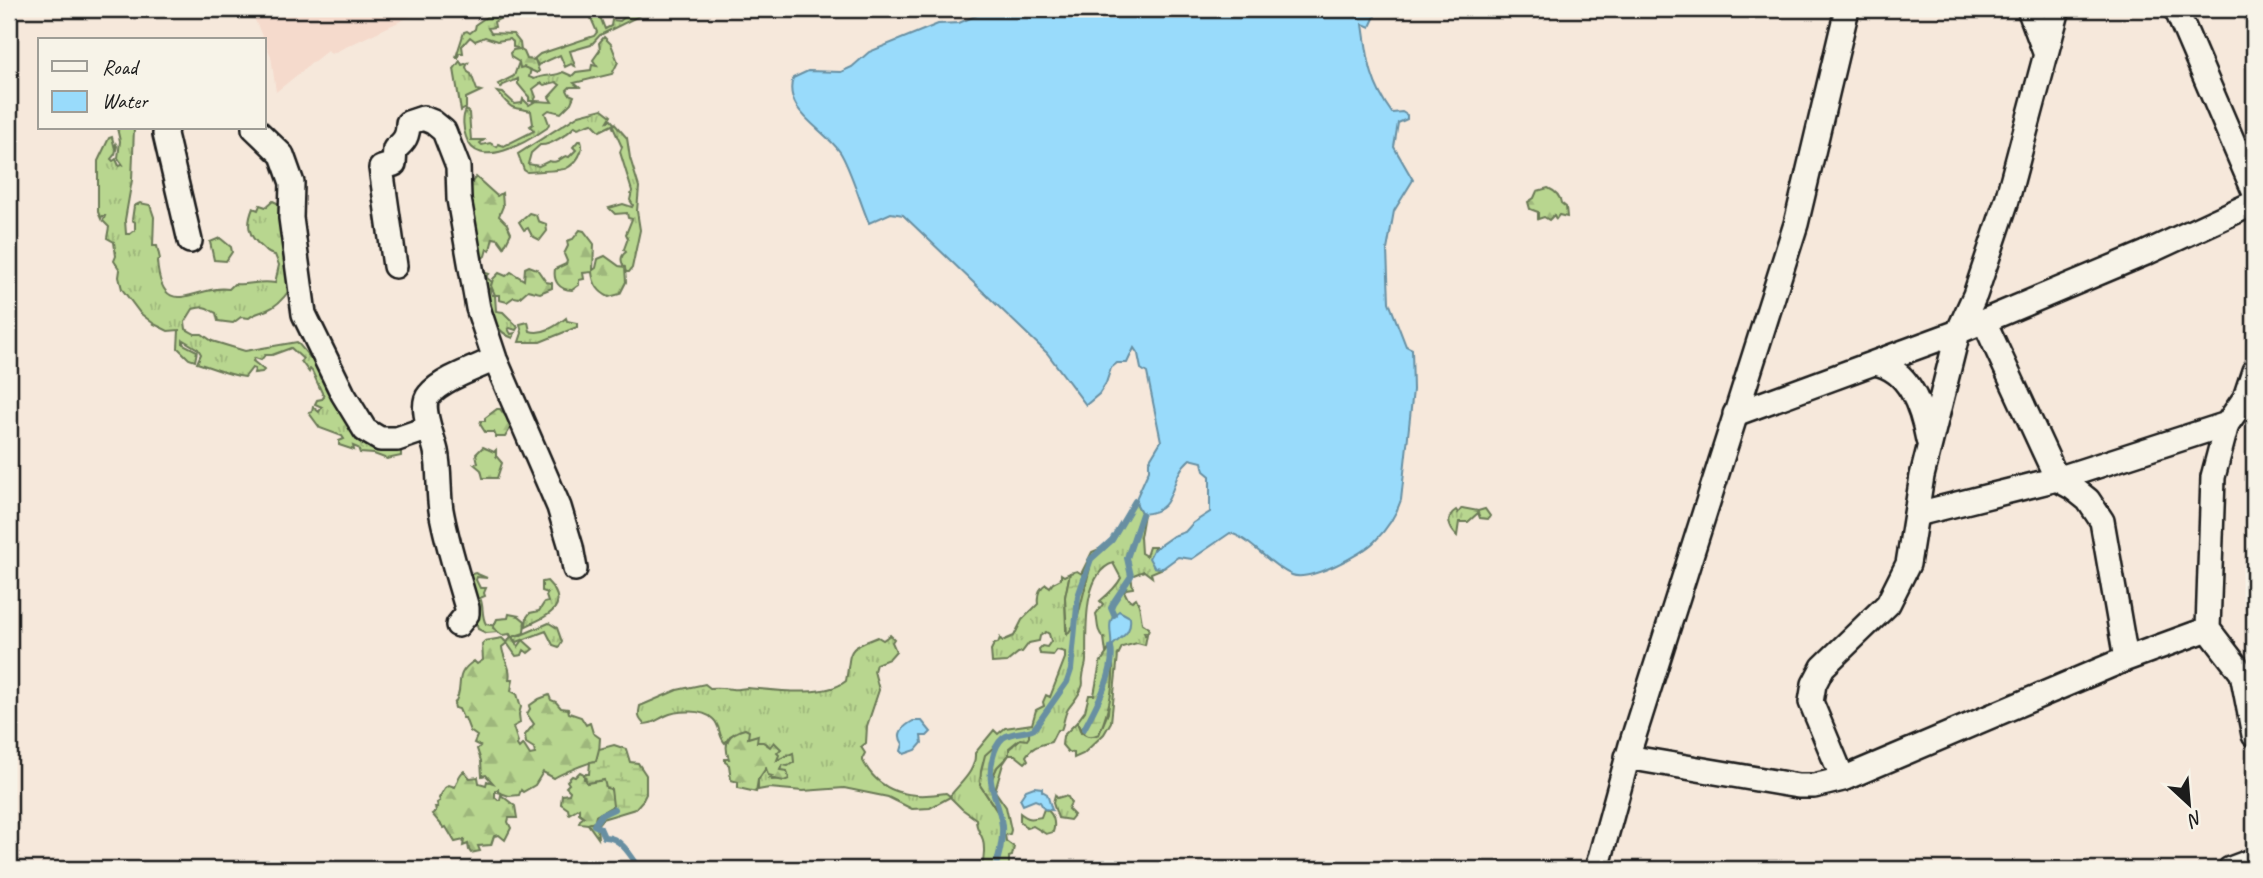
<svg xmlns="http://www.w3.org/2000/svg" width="2263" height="878" font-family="Caveat,sans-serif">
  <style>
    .built { fill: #f5dacc }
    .grass { fill: url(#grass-tufts); stroke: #6a7956; stroke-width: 2; fill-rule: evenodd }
    .forest { fill: url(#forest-firs); stroke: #6a7956; stroke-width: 2 }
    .wetland { fill: url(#wetland-marsh); stroke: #6a7956; stroke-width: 2 }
    .water { fill: #99dbfb; stroke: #678fa2; stroke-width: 2 }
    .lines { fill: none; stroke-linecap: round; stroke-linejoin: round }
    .stream { stroke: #678fa2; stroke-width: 6 }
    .minor-casing { stroke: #1c1c1c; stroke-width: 28 }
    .minor { stroke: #f7f3e8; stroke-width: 23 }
  </style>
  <defs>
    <pattern id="grass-tufts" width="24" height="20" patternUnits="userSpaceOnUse" patternTransform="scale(1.75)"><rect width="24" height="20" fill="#b8d68f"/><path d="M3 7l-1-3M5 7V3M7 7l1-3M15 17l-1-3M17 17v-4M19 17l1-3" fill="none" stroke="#9eb77b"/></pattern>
    <pattern id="forest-firs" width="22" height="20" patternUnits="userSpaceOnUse" patternTransform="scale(1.75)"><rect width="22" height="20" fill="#b8d68f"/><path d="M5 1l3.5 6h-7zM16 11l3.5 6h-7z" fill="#9eb77b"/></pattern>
    <pattern id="wetland-marsh" width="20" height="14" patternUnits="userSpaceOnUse" patternTransform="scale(1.75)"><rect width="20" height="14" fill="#b8d68f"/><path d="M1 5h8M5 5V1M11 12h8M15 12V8" fill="none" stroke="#9eb77b"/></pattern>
  </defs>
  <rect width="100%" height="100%" fill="#f6e8db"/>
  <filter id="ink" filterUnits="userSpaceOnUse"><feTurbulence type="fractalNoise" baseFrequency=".0143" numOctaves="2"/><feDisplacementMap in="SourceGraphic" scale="14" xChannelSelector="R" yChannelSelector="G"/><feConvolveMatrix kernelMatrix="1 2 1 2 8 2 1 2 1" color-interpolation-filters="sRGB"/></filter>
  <g filter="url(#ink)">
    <path class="built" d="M 250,9 L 426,9 L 331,54 L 328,50 L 276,92 L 271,56 Z"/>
    <path class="grass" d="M 498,9 L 514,9 C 509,16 501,17 494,22 L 495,27 L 488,28 L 491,33 L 513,34 L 520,43 L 521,51 L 516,51 L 517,48 L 513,47 L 513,42 L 510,39 L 497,41 L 485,37 L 475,41 L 470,37 L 462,46 L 463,53 L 459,53 L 458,58 L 456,57 L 464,32 L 467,31 L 470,33 L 475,29 L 476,24 Z
      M 587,9 L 597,9 L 605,29 L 611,26 L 612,20 L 620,21 L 634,9 L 641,9 L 641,14 L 637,17 L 600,35 L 591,45 L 570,51 L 575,66 L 571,64 L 565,67 L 560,55 L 538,65 L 534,59 L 540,54 L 594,36 L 597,32 Z
      M 604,37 L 611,44 L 618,62 L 612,74 L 574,83 L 579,87 L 570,87 L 567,90 L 569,94 L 574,96 L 571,103 L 561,113 L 549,110 L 545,113 L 549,124 L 547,128 C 530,140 477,173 466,137 C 463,129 462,117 466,110 L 469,113 L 471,140 L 484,140 L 480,143 L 482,145 L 490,143 L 497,147 L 498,144 L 504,146 L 534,131 L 530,126 L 533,124 L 531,111 C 507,106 515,111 497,92 L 503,93 L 515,104 L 522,103 L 523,99 L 529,105 L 536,101 L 552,102 L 549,97 L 560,85 L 556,82 L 544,85 L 541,83 L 533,89 L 536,97 L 534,101 L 529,101 L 529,97 L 518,84 L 518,79 L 503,85 L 501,88 L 498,84 L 514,76 L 519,62 L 524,67 L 531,69 L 529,77 L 534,79 C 544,74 556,77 563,72 L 572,76 L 576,72 L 591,70 L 592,65 L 597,66 L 593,60 L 600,50 L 599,43 Z
      M 460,61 L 462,65 L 468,63 L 466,67 L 468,72 L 471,74 L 477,90 L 481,91 L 466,98 L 466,108 L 461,111 L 454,69 Z
      M 602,109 L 611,116 L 608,121 L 611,120 L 627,138 L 630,158 L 639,187 L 637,211 L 640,230 L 632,268 L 629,272 L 626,272 C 624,266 617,258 626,252 L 624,249 L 628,238 L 626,234 L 632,219 L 628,218 L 627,213 L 615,214 L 609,208 L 623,204 L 632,207 L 633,205 L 630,200 L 632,191 L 620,152 L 622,147 L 613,127 L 614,124 L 600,131 L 592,123 L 578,128 L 575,126 C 568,134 550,146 540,145 L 531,153 L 528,164 L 539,166 L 549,161 C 557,164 560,158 566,156 L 569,157 L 576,150 L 573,147 L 578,141 L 581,141 C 585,151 576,163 567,168 C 563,171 535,171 527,172 L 524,170 L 518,154 L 579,115 Z
      M 117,128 L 134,128 L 132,180 L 125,220 L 126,234 L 130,234 L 135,230 L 135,222 L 132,220 L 134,206 L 140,203 L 150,205 L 154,217 L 153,246 L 157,246 L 160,259 L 157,261 C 162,324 196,284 229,289 L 234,284 C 249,286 257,280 275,283 L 279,265 L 275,255 C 267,254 267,251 262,247 C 248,236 246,225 253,208 L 258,210 L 260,205 L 266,207 L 273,201 L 281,205 L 290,289 C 284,298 277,306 267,310 C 260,313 255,313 249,318 L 241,317 L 233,323 L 218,321 L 216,313 C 206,308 207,305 193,309 L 185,322 L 186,329 L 195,334 L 202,334 L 212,341 L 245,351 L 297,342 L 314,362 L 356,440 L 373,445 L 401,447 L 401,456 L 387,459 L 374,454 L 360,453 L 358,448 L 353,446 L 354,450 L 339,445 L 339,441 L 344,439 L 342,436 L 320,428 L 309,413 L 312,412 L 313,407 L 319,412 L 322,407 L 315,404 L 317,400 L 322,399 L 324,397 L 312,371 L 310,369 L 309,372 L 301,361 L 303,359 L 291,348 L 272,355 L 265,355 L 261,360 L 255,358 L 253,361 L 264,370 L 262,372 L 254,373 L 255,369 L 252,368 L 245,377 C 229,375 214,368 197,363 L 201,354 L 198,349 L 183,340 L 183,344 L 197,351 L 195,361 L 189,359 L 178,348 L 179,330 L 168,331 L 154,324 L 140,313 L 122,289 L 119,277 L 120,270 L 114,261 L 116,256 L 114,242 L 107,238 L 109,227 L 103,221 L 105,216 L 102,216 L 101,219 L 98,212 L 98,161 L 109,138 L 112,137 L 115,149 L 116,144 L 117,146 L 115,154 L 111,159 L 113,161 L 116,159 L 119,166 L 123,165 L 118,158 L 120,141 Z
      M 483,272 L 489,274 L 486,277 L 492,282 L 490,289 L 492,295 L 495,295 L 496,311 L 503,312 L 518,327 L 516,330 L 510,328 L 508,329 L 511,334 L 515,333 L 513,338 C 498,333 485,313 489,297 L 485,294 Z
      M 566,318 L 567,321 L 577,323 L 577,327 L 540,342 L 519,342 L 522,333 L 520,324 L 528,322 L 530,331 C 543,335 556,326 566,318 Z
      M 1135,501 L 1142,514 L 1144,514 L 1140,537 L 1141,553 L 1146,556 L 1149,547 L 1156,547 L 1153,550 L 1154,567 L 1163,568 L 1151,573 L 1152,577 L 1144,571 L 1131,576 L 1133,588 L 1126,589 L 1124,591 L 1128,599 L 1132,601 L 1136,598 L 1139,604 L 1142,623 L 1149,628 L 1148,632 L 1144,632 L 1145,635 L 1147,634 L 1145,645 L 1137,643 L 1122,647 L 1118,655 L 1111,722 L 1104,734 L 1083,754 L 1074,758 L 1074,753 L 1068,752 L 1062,745 L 1063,736 L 1077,722 L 1081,733 L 1099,734 L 1108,713 L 1113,657 L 1110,648 L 1106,653 L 1104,638 C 1096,632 1098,621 1096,614 L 1103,604 L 1100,601 C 1106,596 1117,586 1121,578 L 1113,563 C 1081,574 1087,636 1086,661 C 1086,666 1083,671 1083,677 C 1082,680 1084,684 1082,687 C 1080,695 1072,703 1068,709 C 1064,715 1064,724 1061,730 L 1057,730 L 1051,742 C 1041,745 1032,746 1026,756 L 1028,760 L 1025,763 L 1015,755 L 1009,755 L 1003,764 L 995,791 L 1006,807 L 1011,830 L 1010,834 L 1005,835 L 1006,841 L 1014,847 L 1012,856 L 1009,857 L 1009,869 L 981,869 C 984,860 985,850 983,840 C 980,831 976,830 976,819 L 962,809 L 950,797 L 930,808 L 912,809 L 888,797 L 844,788 L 803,791 L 769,788 L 758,790 L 758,780 L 766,767 L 768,775 L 773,775 L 772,780 L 788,779 L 779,771 L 782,765 L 785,764 L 787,755 L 780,760 L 777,760 L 767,744 L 757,742 L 752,737 L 748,739 L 742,730 L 730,736 L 725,743 C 718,736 721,726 713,719 C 703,709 677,710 665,716 C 657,720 653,724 644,724 C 638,718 638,715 640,706 L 677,690 L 705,684 L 710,688 C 719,687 723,688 732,689 C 737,690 742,688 748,688 C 773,690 825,698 846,681 C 852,649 844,650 878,637 L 883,640 L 890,635 L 894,639 L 892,642 L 896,651 L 889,659 L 876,664 L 874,671 L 879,690 L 867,726 L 866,743 L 861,747 L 865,753 L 862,759 C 879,794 910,799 946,793 L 950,796 C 961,782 976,771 975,753 L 994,730 L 998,734 L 1005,728 L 1032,724 L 1036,710 L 1044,706 L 1043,702 L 1046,695 L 1050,697 L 1065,658 L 1065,652 L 1057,650 L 1053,655 L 1040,654 L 1039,649 L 1042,646 L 1047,647 L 1051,641 L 1049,634 L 1046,632 L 1040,636 L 1039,641 L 1029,643 L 1022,652 L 1018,653 L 1007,662 L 992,663 L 991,650 L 994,644 L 998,643 L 1000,638 L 1002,641 L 1014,636 L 1022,620 L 1038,604 C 1037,596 1039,588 1046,584 L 1050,587 L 1053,583 L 1061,579 L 1061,574 L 1064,576 L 1070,573 L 1065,597 L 1066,630 L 1069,630 L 1075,626 L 1086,571 L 1081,574 L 1092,552 L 1104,547 L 1116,533 ZM 1028,732 L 1009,749 L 1009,755 L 997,767 L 990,783 L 999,806 L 998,813 L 980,785 L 1006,736 Z
      M 1462,508 L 1478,511 L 1485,509 L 1490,516 L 1488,519 L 1480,518 L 1478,513 L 1468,522 L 1459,522 L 1457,536 C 1449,528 1445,517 1456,510 L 1458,513 Z
      M 475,573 L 487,578 L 477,577 L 476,580 L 480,588 L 486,588 L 484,593 L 485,596 L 480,598 C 484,605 481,616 486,624 L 495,626 L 500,632 L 486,633 L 478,629 L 471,598 L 469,575 Z
      M 547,581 C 572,606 548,616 526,626 L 527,617 L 530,613 L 539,611 L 544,603 L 548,602 L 546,596 L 548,593 L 542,591 L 542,582 Z
      M 549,623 L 557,628 L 562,642 L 559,647 L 553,645 L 546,631 L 517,642 L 511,636 L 519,636 Z
      M 1055,795 L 1057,798 L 1064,796 L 1068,797 L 1071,803 L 1068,809 L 1074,815 L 1070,820 L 1058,818 L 1053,803 Z
      M 1044,809 C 1053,811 1056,823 1053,832 L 1046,834 L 1033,826 L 1026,828 L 1020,821 L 1020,813 C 1029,820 1031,819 1041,817 Z"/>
    <path class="forest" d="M 519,49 L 524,52 L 527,59 L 535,60 L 539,71 L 537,73 L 524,67 L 520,68 L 519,62 L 511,57 L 510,53 L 513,50 Z
      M 476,177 L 497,196 L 502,193 L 503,206 L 499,216 L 507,224 L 511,233 L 504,247 L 498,239 L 493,238 L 490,250 L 487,249 L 485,256 L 480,260 L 476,240 L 478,235 L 474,226 L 468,187 Z
      M 1548,188 C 1555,191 1560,195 1561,203 L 1566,207 L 1567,217 L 1559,215 L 1556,219 L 1554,215 L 1549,220 L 1544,217 L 1538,219 L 1538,212 L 1530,209 L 1528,202 L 1534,198 L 1537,191 Z
      M 529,213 L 536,215 L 538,221 L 546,224 L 547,231 L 540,240 L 532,236 L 528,228 L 524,230 L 519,222 Z
      M 580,230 L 584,231 L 594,244 L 593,270 L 596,268 L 598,259 L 605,256 L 619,266 L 625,267 L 626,282 L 620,294 L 609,297 C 598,292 593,283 592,272 L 583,273 L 584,279 L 579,280 L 579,285 L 572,290 C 559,290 553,281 555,269 L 566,264 L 567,261 L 564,254 L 568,246 L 567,241 L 573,239 Z
      M 220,238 L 231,247 L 232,252 L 226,261 L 214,260 L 210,242 Z
      M 529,266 L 537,269 L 546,282 L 552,283 L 552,288 L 540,293 L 528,290 L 519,298 L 514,297 L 507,302 L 499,300 L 499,295 L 495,295 L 491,286 L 493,279 L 499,273 L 506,276 L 511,272 L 524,280 L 525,268 Z
      M 497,409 L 500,409 L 506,417 L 509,418 L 513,429 L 510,429 L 505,437 L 496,437 L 494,432 L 485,432 L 480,424 L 481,421 L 485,421 L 485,418 Z
      M 483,447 L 494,452 L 496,450 L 496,456 L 502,463 L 497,478 L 483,478 L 481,470 L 474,464 L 478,463 L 476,454 Z
      M 509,614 L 519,616 L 525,621 L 524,633 L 512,637 L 518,647 L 523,640 L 533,649 L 528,653 L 524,650 L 522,655 L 516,656 L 507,643 L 502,647 C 503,659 512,668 509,679 L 513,679 L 511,691 L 517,694 L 521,707 L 519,714 L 520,723 L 513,727 L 518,742 L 517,745 L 519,748 L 523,744 L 530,755 L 535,754 L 534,748 L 526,743 L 525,735 L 534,724 L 527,714 L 530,709 L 529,706 L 539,699 L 549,695 L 551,700 L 556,702 L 561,708 L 568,709 L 569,713 L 581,717 L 586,725 L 590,723 L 593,733 L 600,738 L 599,753 L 596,761 C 587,763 562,773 554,778 L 543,772 L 535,785 L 523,792 L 521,790 L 519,795 L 509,796 L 498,792 L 498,789 L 495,791 L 495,797 L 498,800 L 500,800 L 501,795 L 515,806 L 517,818 L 509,818 L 508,822 L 511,828 L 505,840 L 499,835 L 494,836 L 491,845 L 478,846 L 480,851 L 471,853 L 469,850 L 468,844 L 463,846 L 464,840 L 455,842 L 446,827 L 444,828 L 432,814 L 436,811 L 435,807 L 438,807 L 437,803 L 440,801 L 439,798 L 445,788 L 449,785 L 455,787 C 458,781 458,775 464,771 L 470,778 L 478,777 L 479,783 L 486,785 L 487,781 L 493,783 L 486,775 L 482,776 L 481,761 L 477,749 L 480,746 L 474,743 L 477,736 L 470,731 L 465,718 L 463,718 L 459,709 L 455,708 L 454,704 C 466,687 451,676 474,661 L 477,664 L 483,660 L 482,644 L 485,641 L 502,638 L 507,643 L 511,636 L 510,634 L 502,635 L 493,628 L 497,619 L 508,618 Z
      M 745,729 L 749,731 L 748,738 L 758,735 L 757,742 L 763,742 L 770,747 L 774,742 L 781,749 L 777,753 L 779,755 L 777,760 L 793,753 L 794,762 L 788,766 L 782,765 L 780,770 L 787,771 L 789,779 L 784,781 L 769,778 L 772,776 L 768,775 L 766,768 L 758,780 L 756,792 L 738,788 L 738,782 L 731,780 L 729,765 L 725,762 L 725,759 L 729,759 C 723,743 728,733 745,729 Z
      M 580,772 L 584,774 L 584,779 L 593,781 L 604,780 L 613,793 L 613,806 L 596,816 L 595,822 L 588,824 L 579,823 L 580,820 L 584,817 L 579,813 L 579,808 L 569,814 L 568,809 L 561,804 L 562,795 L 569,794 L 570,791 L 566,787 L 569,784 L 567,781 L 572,776 L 575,777 Z"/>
    <path class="wetland" d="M 1089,567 L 1090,568 L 1077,620 L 1067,635 L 1065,597 L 1070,573 L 1077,571 L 1082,574 Z
      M 1111,647 C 1117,675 1110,709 1099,734 C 1086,740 1082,734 1077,722 L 1085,711 L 1089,695 L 1094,695 L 1100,663 Z
      M 1029,732 L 1029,737 L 1027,740 L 1020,739 L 1009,748 L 1009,755 L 997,767 L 990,783 L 999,806 L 1000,815 L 980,785 L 981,771 L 985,755 L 1006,736 Z
      M 614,745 L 626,749 L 630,762 L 638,763 L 646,775 L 646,794 L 643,800 L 635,809 L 602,819 L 597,825 L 598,838 L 588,824 L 595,822 L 596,816 L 613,806 L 611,789 L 606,788 L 604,780 L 587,783 L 584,774 L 589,774 L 590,762 L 596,761 L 599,749 Z"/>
    <path class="water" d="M 991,9 L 1373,10 L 1375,16 L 1370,27 L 1363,24 C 1368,60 1370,83 1392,113 L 1402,112 L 1407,115 L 1407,119 L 1398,123 L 1394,147 L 1413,180 L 1394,211 L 1387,250 L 1389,302 L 1406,346 L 1412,349 L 1413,390 L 1401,500 C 1396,515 1387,529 1375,541 C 1363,554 1309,582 1292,575 C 1270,566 1250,538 1230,533 L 1192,559 L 1178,557 L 1163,568 L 1154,567 L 1149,558 L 1153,550 L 1173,536 L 1185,532 L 1193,523 L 1210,512 L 1210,476 L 1204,471 L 1202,462 L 1190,459 C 1166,479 1180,512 1142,514 L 1135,501 L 1149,470 L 1149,461 L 1161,441 L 1147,373 L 1141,369 L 1138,354 L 1134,348 L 1127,363 L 1117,363 L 1111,368 L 1106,383 L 1099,394 L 1086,405 L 1047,353 L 903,215 L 891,213 L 869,223 C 861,205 850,167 840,152 C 825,129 782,111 793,78 L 808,71 L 841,72 L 852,67 L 869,52 L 938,24 L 959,23 Z
      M 1119,611 L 1130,617 C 1132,635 1121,636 1111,647 C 1113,633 1104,621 1119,611 Z
      M 913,721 L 922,721 L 931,732 L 927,736 L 921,736 L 922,743 L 916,750 L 904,754 L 901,751 L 903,744 C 895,733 904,726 913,721 Z
      M 1034,787 L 1042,788 L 1042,791 L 1047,794 L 1052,810 L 1044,809 L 1040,802 L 1035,800 L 1023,805 L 1020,799 L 1026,790 Z"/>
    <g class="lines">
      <path class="stream" d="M 1114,615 L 1111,608 L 1113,603 L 1131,576 L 1127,558 L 1142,514
        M 1084,729 C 1096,706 1116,672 1111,647
        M 614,809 L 601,815 L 594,825 L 600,828 L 604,837 C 620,836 632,857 640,869
        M 995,869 C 999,855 1003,841 1002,826 C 999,798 985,787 993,757 C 995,749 997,743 1003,738 C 1012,731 1024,734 1034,729 L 1067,682 L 1071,670 L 1078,596 L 1091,559 L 1112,540 L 1135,501"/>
      <g class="minor-casing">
        <path id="minor" d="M 2029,9 L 2046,55
          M 2176,9 L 2254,191
          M 166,128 L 165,134 L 190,241
          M 254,128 L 282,155 L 292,183 L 291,218 L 304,314 L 343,394 L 365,430 L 380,439 L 397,439 L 429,428
          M 395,266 L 381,168 L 394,164 L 395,149 C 405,141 408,136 408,123 L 423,118 L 433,122 L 444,131 L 458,167 L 459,199 L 478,308 L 495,359 L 559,507 L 571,547 L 575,569
          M 1984,321 L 2057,479 L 2073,488 L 2088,500 L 2102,521 L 2126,659
          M 1874,363 C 1910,369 1922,408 1928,440
          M 2254,371 L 2245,398 L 2227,424 L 2213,477 L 2208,629 L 2254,689
          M 1735,414 L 1958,332 L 2146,253 L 2254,203
          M 1917,514 L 2057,479 L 2227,424
          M 458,625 L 467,614 L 467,608 C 458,576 447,544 441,510 C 438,491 440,470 436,451 C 433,437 419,406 429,395 C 442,379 476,368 495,359
          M 2242,673 L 2254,735
          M 1627,757 L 1798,786 L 1814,786 L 1843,779 L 2126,659 L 2208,629
          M 1843,779 L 1811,702 L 1814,684 L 1823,667 L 1888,604 L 1908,564 L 1922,476 L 1958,332 L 1975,295 L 2007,200 L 2058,9
          M 1597,869 L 1631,745 L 1796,224 L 1847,9
          M 2230,869 L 2254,860"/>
      </g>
      <use href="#minor" class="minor"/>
    </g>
  </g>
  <rect width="2263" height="878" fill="none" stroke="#f7f3e8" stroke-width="35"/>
  <rect x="18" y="18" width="2228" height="843" fill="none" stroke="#1c1c1c" stroke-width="2.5" filter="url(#ink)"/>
  <rect x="38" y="38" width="228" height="91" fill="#f7f3e8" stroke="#9f9d96" stroke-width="2"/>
  <rect x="52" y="61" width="35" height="10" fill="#f7f3e8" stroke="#9f9d96" stroke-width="2"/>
  <text x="102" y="74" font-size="21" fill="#1c1c1c">Road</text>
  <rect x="52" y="91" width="35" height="21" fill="#99dbfb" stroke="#9f9d96" stroke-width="2"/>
  <text x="102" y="108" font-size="21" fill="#1c1c1c">Water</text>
  <g transform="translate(2189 804) rotate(154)" stroke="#f7f3e8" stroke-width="5" paint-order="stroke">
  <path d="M0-5L12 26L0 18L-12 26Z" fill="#1c1c1c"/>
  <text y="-10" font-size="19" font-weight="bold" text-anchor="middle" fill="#1c1c1c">N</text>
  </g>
</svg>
